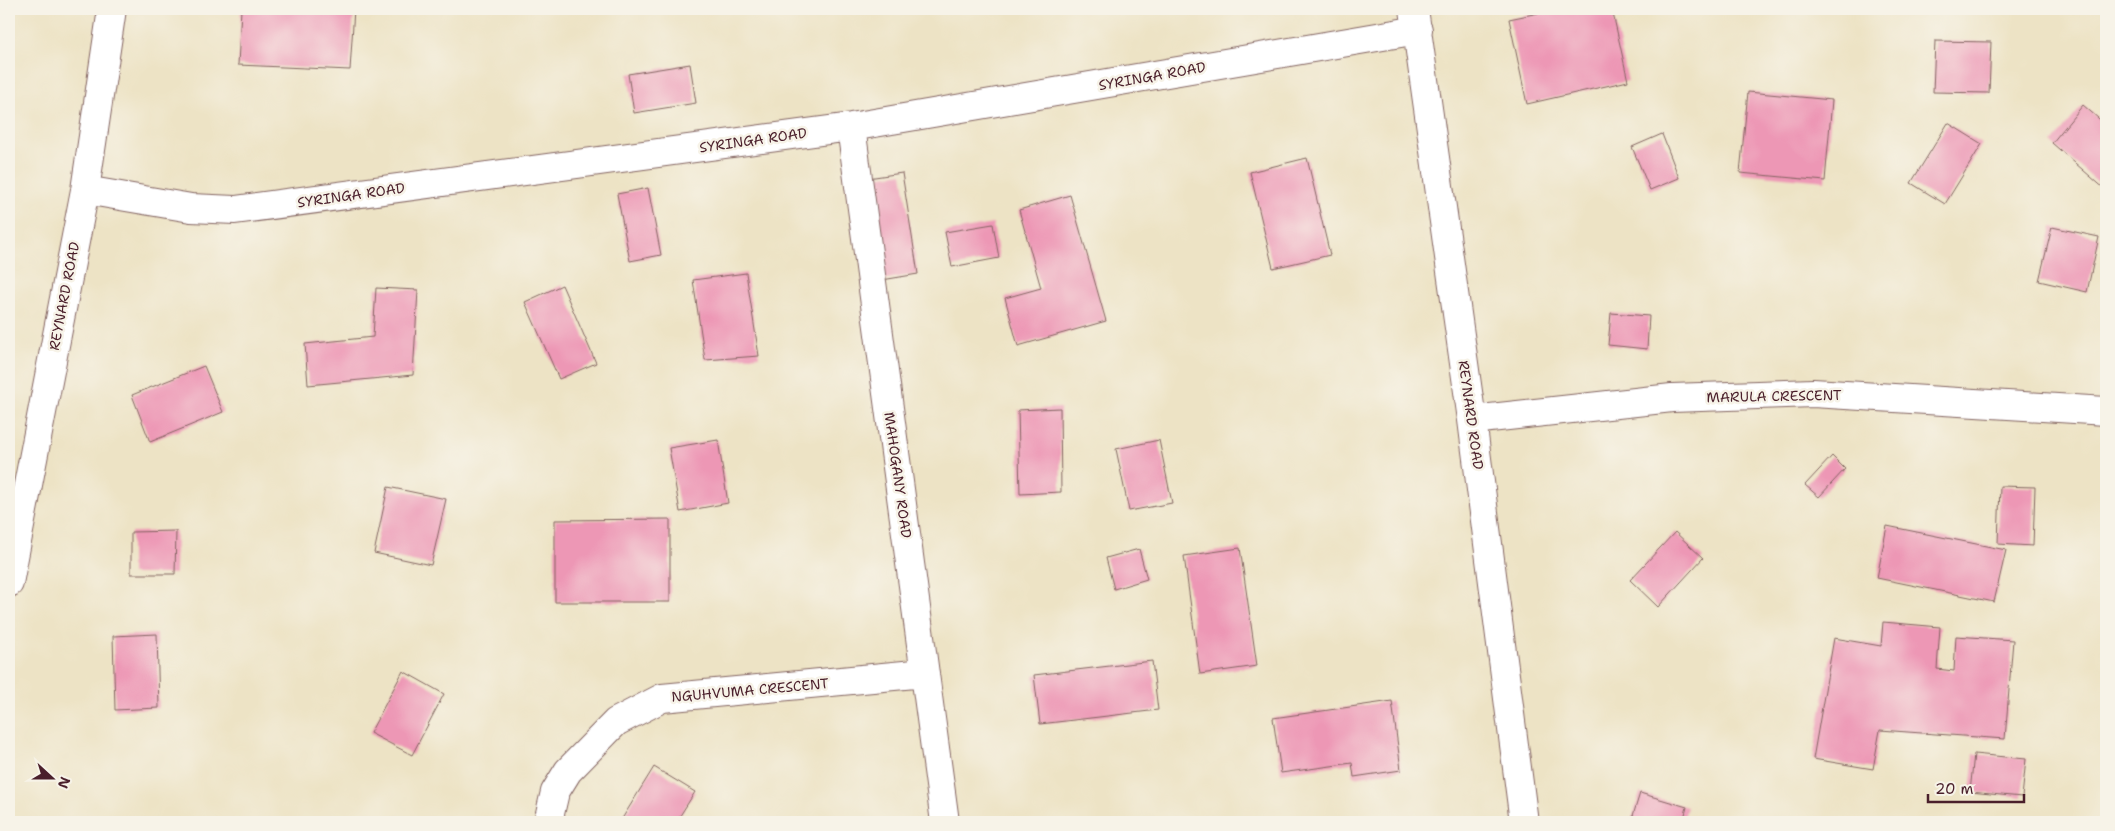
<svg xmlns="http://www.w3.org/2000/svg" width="2115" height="831" font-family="'Shantell Sans',sans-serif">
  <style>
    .building { fill: #ed97b5 }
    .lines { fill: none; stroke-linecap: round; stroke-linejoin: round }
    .minor-casing { stroke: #836461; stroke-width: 30 }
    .minor { stroke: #fff; stroke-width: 28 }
    .labels { text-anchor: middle; stroke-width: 5; stroke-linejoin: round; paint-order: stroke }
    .street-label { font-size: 14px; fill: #4a1f2b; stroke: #f7f3e8 }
  </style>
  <rect width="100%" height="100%" fill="#f7f3e8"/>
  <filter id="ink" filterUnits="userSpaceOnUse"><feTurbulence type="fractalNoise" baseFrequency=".02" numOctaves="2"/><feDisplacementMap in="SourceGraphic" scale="10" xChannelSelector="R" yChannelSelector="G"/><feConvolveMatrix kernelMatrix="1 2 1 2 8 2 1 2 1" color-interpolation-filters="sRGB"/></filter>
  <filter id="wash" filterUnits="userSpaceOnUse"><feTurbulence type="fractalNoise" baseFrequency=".0096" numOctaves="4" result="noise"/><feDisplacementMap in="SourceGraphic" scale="20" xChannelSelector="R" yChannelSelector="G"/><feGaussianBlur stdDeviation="1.12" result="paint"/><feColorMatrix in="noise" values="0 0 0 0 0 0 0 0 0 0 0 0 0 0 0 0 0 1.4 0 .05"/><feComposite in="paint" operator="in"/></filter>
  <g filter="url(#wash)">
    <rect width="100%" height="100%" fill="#ede3c5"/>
    <g id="blocks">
      <path class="building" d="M 241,9 L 354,9 L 350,70 L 238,65 Z
        M 1558,9 L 1612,9 L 1628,81 L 1527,104 L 1509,19 Z
        M 1935,41 L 1991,42 L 1989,93 L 1933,92 Z
        M 690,64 L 696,103 L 634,113 L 628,74 Z
        M 1748,92 L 1832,100 L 1825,181 L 1740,173 Z
        M 2083,105 L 2106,125 L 2106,190 L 2052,143 Z
        M 1948,123 L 1982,144 L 1945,204 L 1911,183 Z
        M 1662,134 L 1679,178 L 1650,190 L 1632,147 Z
        M 1307,158 L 1330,255 L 1273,268 L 1250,172 Z
        M 902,173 L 918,274 L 876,281 L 861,179 Z
        M 648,188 L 661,255 L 630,261 L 617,194 Z
        M 1070,195 L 1106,321 L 1018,346 L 1005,298 L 1041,288 L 1019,210 Z
        M 993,224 L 999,258 L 952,267 L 945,232 Z
        M 2052,227 L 2099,237 L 2087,292 L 2039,281 Z
        M 746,273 L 759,356 L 705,360 L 693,280 Z
        M 562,285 L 596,363 L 559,379 L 525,302 Z
        M 376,288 L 418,290 L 413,375 L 308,385 L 305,344 L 373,337 Z
        M 1611,313 L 1649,316 L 1647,349 L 1608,345 Z
        M 204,366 L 223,412 L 150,442 L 132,395 Z
        M 1060,408 L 1061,492 L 1020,494 L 1018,410 Z
        M 718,440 L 728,503 L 680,512 L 669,448 Z
        M 1159,440 L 1172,503 L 1129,511 L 1116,449 Z
        M 1832,456 L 1845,469 L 1819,497 L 1805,485 Z
        M 2000,486 L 2035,487 L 2033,546 L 1998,544 Z
        M 388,487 L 446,499 L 431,565 L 374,553 Z
        M 670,519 L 670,602 L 555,602 L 555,520 Z
        M 1887,526 L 2006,550 L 1994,602 L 1877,578 Z
        M 176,531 L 175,574 L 131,574 L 131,532 Z
        M 1675,532 L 1703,558 L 1658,607 L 1630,580 Z
        M 1240,548 L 1257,666 L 1200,674 L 1184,556 Z
        M 1139,549 L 1147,579 L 1114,589 L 1106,558 Z
        M 1883,622 L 1940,627 L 1937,669 L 1954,671 L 1956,636 L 2013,640 L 2005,739 L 1880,730 L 1873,769 L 1813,759 L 1834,638 L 1881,646 Z
        M 157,634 L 159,708 L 115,710 L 113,636 Z
        M 1152,661 L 1158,710 L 1040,724 L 1034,675 Z
        M 403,671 L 444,694 L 412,755 L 370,733 Z
        M 1392,701 L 1401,770 L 1354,777 L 1352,763 L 1281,773 L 1273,718 Z
        M 1974,754 L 2026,759 L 2022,797 L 1970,792 Z
        M 654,767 L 695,792 L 676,822 L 620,822 Z
        M 1640,793 L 1687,807 L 1683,822 L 1631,822 Z"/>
    </g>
  </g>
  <g filter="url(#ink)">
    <use href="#blocks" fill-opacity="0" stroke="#836461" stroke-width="1"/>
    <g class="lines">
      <g class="minor-casing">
        <path id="minor" d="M 1414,9 L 1472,420 L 1524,822
          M 851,127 L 945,822
          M 85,190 L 191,208 L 235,210 L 851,127 L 1418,30
          M 1472,420 L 1672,398 L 1813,393 L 2106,411
          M 9,583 L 85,190 L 112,9
          M 548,822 L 555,792 L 568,771 L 616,722 L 662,698 L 925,673"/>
      </g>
      <use href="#minor" class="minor"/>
    </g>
  </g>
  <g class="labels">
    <g class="street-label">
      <text transform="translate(1152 76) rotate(-10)" y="5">SYRINGA ROAD</text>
      <text transform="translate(753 140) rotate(-8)" y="5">SYRINGA ROAD</text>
      <text transform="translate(351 195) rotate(-8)" y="5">SYRINGA ROAD</text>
      <text transform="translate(64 296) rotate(-79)" y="5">REYNARD ROAD</text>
      <text transform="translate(1774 396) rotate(-1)" y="5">MARULA CRESCENT</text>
      <text transform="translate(1471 415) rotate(82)" y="5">REYNARD ROAD</text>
      <text transform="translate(898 475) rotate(82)" y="5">MAHOGANY ROAD</text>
      <text transform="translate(750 690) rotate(-5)" y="5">NGUHVUMA CRESCENT</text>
    </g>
  </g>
  <rect width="2115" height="831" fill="none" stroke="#f7f3e8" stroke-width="30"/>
  <g transform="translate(52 778) rotate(111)" stroke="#f7f3e8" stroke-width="4" paint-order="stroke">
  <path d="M0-4L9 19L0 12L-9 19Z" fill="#4a1f2b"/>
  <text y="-8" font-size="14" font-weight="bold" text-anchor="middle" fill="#4a1f2b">N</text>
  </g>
  <path d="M1928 794v8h96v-8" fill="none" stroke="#4a1f2b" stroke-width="2.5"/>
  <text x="1935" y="794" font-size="15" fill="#4a1f2b" stroke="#f7f3e8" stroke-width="4" paint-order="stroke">20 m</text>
</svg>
